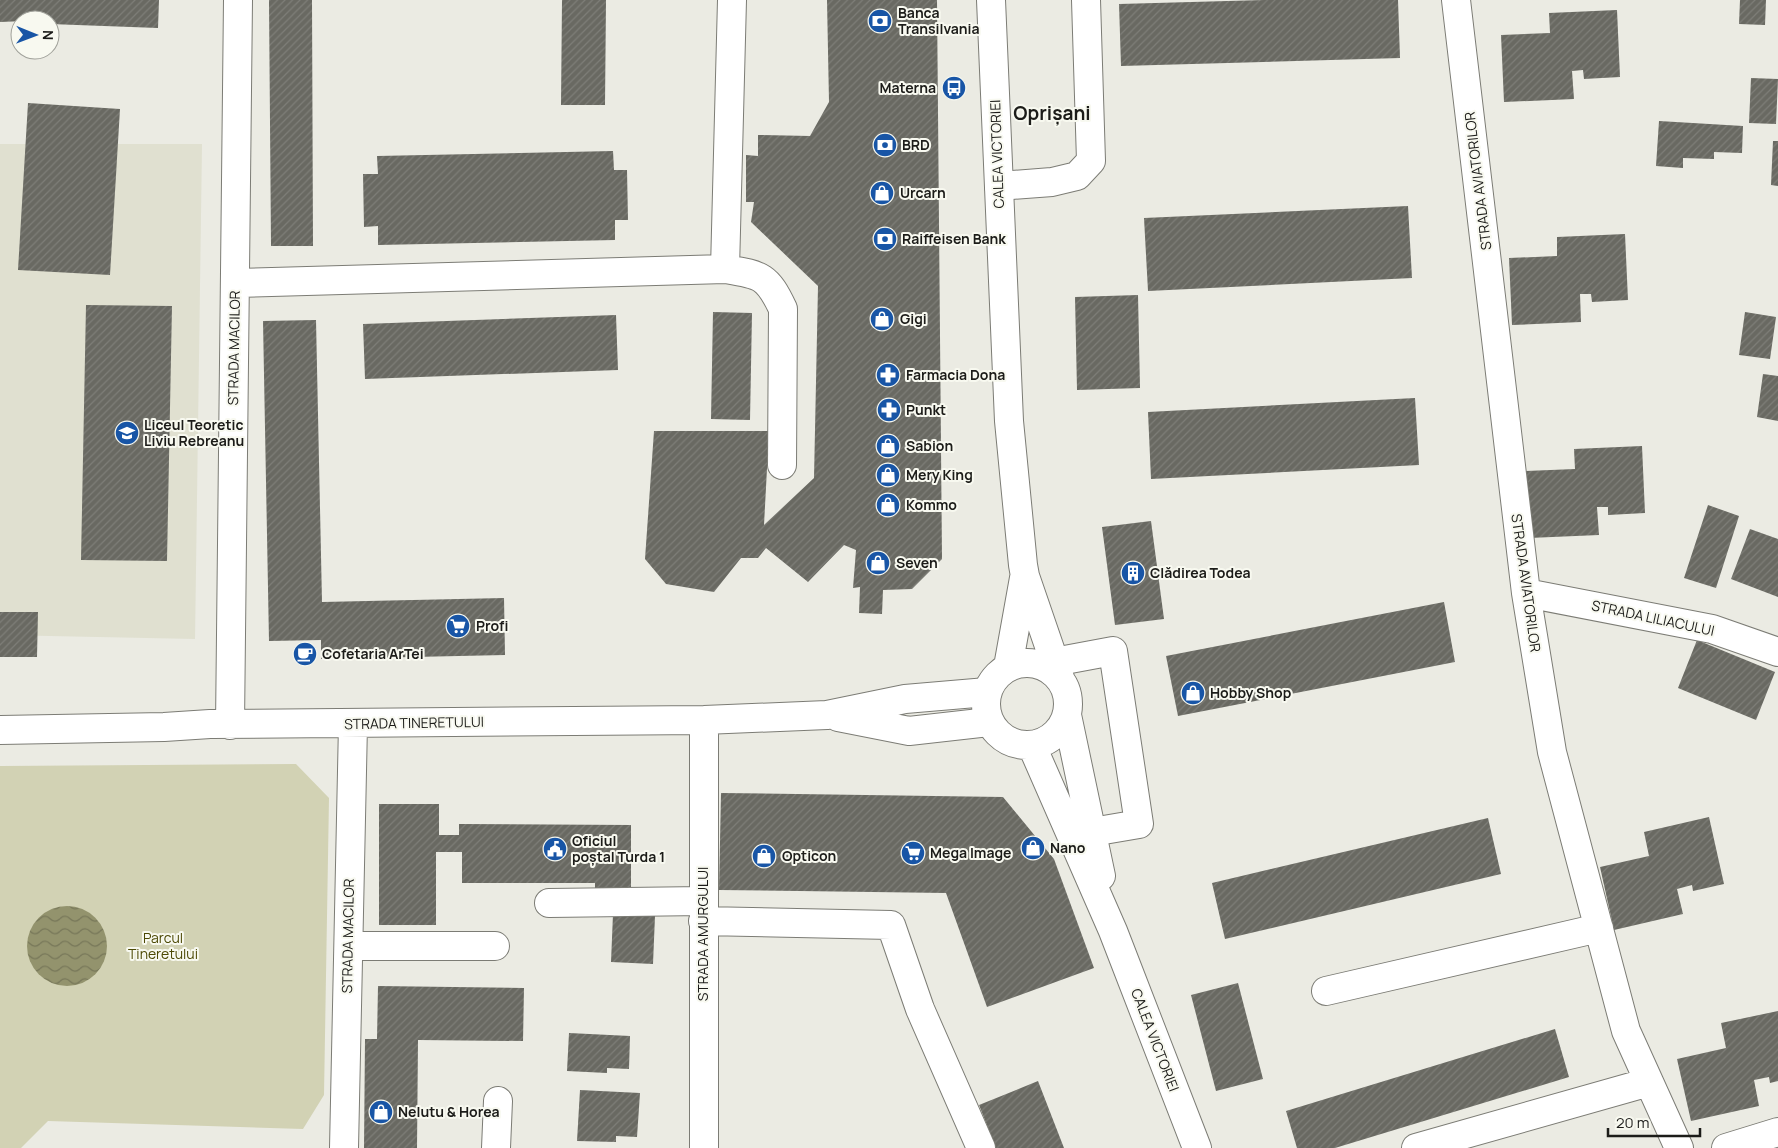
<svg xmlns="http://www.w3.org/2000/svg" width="1778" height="1148" font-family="Manrope,sans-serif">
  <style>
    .built { fill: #e0e0d0 }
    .park { fill: #d2d2b4 }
    .water { fill: url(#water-waves) }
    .building { fill: url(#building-hatch) }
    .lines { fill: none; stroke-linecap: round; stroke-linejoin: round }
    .minor-casing { stroke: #7c7c75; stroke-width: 30 }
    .major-casing { stroke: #7c7c75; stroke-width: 30 }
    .minor { stroke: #fff; stroke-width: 28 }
    .major { stroke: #fff; stroke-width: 28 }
    .labels { text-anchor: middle; stroke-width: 4; stroke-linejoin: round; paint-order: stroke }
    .poi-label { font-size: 14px; font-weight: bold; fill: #1c1c19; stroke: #f8f9f0; text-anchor: start }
    .street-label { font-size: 14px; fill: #1c1c19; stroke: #f8f9f0 }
    .park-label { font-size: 14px; fill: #4c4904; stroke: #f8f9f0 }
    .district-label { font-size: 19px; font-weight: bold; fill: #1c1c19; stroke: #f8f9f0 }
  </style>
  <defs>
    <pattern id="water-waves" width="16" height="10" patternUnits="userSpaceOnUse" patternTransform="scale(1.25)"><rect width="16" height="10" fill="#93936d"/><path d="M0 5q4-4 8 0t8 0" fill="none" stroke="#777759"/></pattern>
    <pattern id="building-hatch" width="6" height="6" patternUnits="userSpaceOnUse" patternTransform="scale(1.25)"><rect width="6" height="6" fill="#696962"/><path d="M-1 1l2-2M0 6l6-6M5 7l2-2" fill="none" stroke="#7e7e78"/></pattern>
  </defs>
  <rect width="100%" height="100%" fill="#ebebe3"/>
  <path class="built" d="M 0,144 L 202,144 L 195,639 L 0,635 Z"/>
  <path class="park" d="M 296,764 L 329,798 L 324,1095 L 303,1129 L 48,1121 L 21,1148 L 0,1148 L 0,766 Z"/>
  <path class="water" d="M27 946a40 40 0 1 1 80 0a40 40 0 1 1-80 0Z"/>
  <path class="building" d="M 0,0 L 159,0 L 158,28 L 50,24 L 50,20 L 0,22 Z
    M 269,0 L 312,0 L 313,246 L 271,246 Z
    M 562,0 L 606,0 L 605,105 L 561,105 Z
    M 827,0 L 937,0 L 942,559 L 912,589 L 883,590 L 882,614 L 859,613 L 860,587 L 853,588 L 856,550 L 844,545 L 808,582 L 766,548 L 758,558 L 741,558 L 714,592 L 666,584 L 645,559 L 654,431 L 769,431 L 764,525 L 814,478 L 818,286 L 751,222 L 754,202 L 746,202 L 746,155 L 758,156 L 758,135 L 810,136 L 829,102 Z
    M 1264,0 L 1398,0 L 1400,58 L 1121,66 L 1119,4 Z
    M 1740,0 L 1766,0 L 1765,25 L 1739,24 Z
    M 1617,10 L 1620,77 L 1584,79 L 1583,70 L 1572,71 L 1574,99 L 1504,102 L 1501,35 L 1550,33 L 1549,13 Z
    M 1751,78 L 1778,79 L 1776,124 L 1749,123 Z
    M 28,103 L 120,109 L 110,275 L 18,270 Z
    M 1659,121 L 1743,126 L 1742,153 L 1714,152 L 1714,159 L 1683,158 L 1683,168 L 1656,166 Z
    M 1773,141 L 1778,141 L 1778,186 L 1771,185 Z
    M 613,151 L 614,170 L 627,170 L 628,220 L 615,220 L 615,240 L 378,245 L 378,226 L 364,227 L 363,174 L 378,174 L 377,156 Z
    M 1408,206 L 1412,278 L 1148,291 L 1144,218 Z
    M 1625,234 L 1628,300 L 1592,302 L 1591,294 L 1580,294 L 1581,322 L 1512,325 L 1509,258 L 1557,256 L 1557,237 Z
    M 1138,295 L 1140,388 L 1077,390 L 1075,297 Z
    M 86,305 L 172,306 L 167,561 L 81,560 Z
    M 713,312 L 752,313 L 750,420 L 711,419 Z
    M 1745,312 L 1776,317 L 1770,359 L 1739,355 Z
    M 616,315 L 618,370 L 365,379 L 363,324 Z
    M 316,320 L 322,602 L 504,598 L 505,655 L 321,659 L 321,640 L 269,641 L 263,321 Z
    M 1763,374 L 1778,376 L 1778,421 L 1757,417 Z
    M 1415,398 L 1419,465 L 1151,479 L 1148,412 Z
    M 1642,446 L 1645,513 L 1608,515 L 1608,507 L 1597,507 L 1599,535 L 1529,538 L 1526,471 L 1575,469 L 1574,449 Z
    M 1708,505 L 1739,516 L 1716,588 L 1684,578 Z
    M 1151,521 L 1164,619 L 1115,625 L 1102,527 Z
    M 1750,529 L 1778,539 L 1778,597 L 1731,579 Z
    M 1444,602 L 1455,662 L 1178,716 L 1166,656 Z
    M 0,612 L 38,612 L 37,657 L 0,657 Z
    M 1697,640 L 1775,672 L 1756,720 L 1678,688 Z
    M 721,793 L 1003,797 L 1054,859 L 1094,968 L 987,1007 L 946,893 L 719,890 Z
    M 379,804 L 439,804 L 439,835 L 459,835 L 459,824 L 631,825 L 631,892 L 595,892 L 595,883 L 462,883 L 462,852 L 436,852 L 436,925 L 379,925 Z
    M 1709,817 L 1724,884 L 1693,891 L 1692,885 L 1677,889 L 1683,914 L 1614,930 L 1600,867 L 1649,856 L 1644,832 Z
    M 1488,818 L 1501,874 L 1225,939 L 1212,883 Z
    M 613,914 L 655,916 L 653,964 L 611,962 Z
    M 1238,983 L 1263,1079 L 1216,1091 L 1191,995 Z
    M 378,986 L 524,988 L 523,1041 L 418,1040 L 417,1148 L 364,1148 L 365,1039 L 377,1039 Z
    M 1778,1011 L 1778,1081 L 1770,1083 L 1769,1077 L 1754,1080 L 1759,1106 L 1691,1121 L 1677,1059 L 1726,1048 L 1721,1023 Z
    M 1555,1029 L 1569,1077 L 1335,1148 L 1297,1148 L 1286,1111 Z
    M 569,1033 L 630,1036 L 629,1069 L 607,1068 L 607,1073 L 567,1071 Z
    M 1038,1081 L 1064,1148 L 996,1148 L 979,1105 Z
    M 580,1090 L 640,1093 L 637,1137 L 616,1136 L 616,1142 L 577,1141 Z"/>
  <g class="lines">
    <g class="minor-casing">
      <path id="minor" d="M 1456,0 L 1526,593 L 1552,752 L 1626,1031 L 1679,1148
        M 999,186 L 1052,182 L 1077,176 L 1091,161 L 1086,0
        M 725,269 L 732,0
        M 235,283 L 725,269 C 761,275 767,275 783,309 L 782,465
        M 1526,593 L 1712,629 L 1778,652
        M 1054,662 L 1113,651 L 1139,824 L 1092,832
        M 838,717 L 909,731 L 989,722
        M 230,725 L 238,0
        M 0,730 L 164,727 L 210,724 L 704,720 L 827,715 L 905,699 L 987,692
        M 549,903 L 703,901
        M 703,921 L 891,925 L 920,1009 L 981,1148
        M 349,946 L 495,946
        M 1326,991 L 1599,928
        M 344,1148 L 353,724
        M 496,1148 L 498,1101
        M 704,1148 L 704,720
        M 1416,1148 L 1649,1082
        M 1726,1148 L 1778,1132"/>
    </g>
    <g class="major-casing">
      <path id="major" d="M 991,0 L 1009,421 L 1023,565 L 1025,576 L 1060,678
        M986 704a41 41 0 1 1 82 0a41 41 0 1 1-82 0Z
        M 1008,667 L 1024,578
        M 1067,715 L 1101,876
        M 1032,746 L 1113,931 L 1197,1148"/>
    </g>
    <use href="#minor" class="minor"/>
    <use href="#major" class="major"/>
  </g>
  <defs>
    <g id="bank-disc" transform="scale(1.25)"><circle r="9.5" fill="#1855a6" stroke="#f8f9f0"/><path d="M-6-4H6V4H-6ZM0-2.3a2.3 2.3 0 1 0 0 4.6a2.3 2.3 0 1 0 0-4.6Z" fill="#fff"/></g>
    <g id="bus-disc" transform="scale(1.25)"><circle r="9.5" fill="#1855a6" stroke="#f8f9f0"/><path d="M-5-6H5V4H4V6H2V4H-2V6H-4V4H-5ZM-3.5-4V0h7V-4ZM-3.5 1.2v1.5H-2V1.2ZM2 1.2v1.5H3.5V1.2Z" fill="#fff"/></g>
    <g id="shop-disc" transform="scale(1.25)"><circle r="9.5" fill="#1855a6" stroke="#f8f9f0"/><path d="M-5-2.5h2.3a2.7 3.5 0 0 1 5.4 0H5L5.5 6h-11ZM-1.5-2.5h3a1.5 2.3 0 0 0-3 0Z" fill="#fff"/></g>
    <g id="pharmacy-disc" transform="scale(1.25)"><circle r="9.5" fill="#1855a6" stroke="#f8f9f0"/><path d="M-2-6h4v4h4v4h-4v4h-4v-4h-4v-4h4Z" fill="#fff"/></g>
    <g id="school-disc" transform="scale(1.25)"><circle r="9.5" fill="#1855a6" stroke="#f8f9f0"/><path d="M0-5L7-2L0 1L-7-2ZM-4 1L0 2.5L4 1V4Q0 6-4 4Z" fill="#fff"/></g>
    <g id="building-disc" transform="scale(1.25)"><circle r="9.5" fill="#1855a6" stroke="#f8f9f0"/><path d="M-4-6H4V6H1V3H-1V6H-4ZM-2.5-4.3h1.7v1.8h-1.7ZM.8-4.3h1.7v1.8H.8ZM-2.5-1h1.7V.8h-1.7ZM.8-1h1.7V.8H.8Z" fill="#fff"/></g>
    <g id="supermarket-disc" transform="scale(1.25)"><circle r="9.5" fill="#1855a6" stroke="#f8f9f0"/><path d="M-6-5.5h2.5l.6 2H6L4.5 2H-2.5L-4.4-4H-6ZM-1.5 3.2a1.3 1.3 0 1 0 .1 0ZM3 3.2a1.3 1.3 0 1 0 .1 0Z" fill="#fff"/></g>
    <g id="cafe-disc" transform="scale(1.25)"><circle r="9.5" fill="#1855a6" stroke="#f8f9f0"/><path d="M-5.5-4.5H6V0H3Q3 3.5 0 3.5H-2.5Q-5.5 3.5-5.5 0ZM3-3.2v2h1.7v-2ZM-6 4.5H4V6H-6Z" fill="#fff"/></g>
    <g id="civic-disc" transform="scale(1.25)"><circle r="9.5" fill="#1855a6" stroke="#f8f9f0"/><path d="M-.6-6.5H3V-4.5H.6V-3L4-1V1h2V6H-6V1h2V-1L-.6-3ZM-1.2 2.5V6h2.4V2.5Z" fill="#fff"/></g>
  </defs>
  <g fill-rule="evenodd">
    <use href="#bank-disc" x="880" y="21"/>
    <use href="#bus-disc" x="954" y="88"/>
    <use href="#bank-disc" x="885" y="145"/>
    <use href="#shop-disc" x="882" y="193"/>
    <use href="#bank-disc" x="885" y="239"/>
    <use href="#shop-disc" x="882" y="319"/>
    <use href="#pharmacy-disc" x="888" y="375"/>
    <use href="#pharmacy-disc" x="889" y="410"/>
    <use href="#school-disc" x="127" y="433"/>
    <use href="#shop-disc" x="888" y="446"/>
    <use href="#shop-disc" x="888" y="475"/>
    <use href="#shop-disc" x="888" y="505"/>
    <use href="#shop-disc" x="878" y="563"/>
    <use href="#building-disc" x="1133" y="573"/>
    <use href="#supermarket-disc" x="458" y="626"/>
    <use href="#cafe-disc" x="305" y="654"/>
    <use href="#shop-disc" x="1193" y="693"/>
    <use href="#shop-disc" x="1033" y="848"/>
    <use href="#civic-disc" x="555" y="849"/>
    <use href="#supermarket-disc" x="913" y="853"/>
    <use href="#shop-disc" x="764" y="856"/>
    <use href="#shop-disc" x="381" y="1112"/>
  </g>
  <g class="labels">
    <g class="poi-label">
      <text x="898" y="18">Banca<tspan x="898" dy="16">Transilvania</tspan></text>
      <text x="936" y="93" text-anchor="end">Materna</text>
      <text x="902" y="150">BRD</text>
      <text x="900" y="198">Urcarn</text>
      <text x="902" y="244">Raiffeisen Bank</text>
      <text x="900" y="324">Gigi</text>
      <text x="906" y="380">Farmacia Dona</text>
      <text x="906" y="415">Punkt</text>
      <text x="144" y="430">Liceul Teoretic<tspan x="144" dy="16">Liviu Rebreanu</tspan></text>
      <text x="906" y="451">Sabion</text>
      <text x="906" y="480">Mery King</text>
      <text x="906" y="510">Kommo</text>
      <text x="896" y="568">Seven</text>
      <text x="1150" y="578">Clădirea Todea</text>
      <text x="476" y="631">Profi</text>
      <text x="322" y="659">Cofetaria ArTei</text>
      <text x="1210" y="698">Hobby Shop</text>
      <text x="572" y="846">Oficiul<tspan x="572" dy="16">poștal Turda 1</tspan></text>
      <text x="1050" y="853">Nano</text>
      <text x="930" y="858">Mega Image</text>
      <text x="782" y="861">Opticon</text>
      <text x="398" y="1117">Nelutu &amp; Horea</text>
    </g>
    <g class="street-label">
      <text transform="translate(997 154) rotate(-92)" y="5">CALEA VICTORIEI</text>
      <text transform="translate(1478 181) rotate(-97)" y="5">STRADA AVIATORILOR</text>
      <text transform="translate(234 348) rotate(-89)" y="5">STRADA MACILOR</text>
      <text transform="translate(1526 583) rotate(82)" y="5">STRADA AVIATORILOR</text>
      <text transform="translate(1653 618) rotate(12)" y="5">STRADA LILIACULUI</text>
      <text transform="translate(414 723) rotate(-1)" y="5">STRADA TINERETULUI</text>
      <text transform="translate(703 934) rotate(-90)" y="5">STRADA AMURGULUI</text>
      <text transform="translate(348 936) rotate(-89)" y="5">STRADA MACILOR</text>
      <text transform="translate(1155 1040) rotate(69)" y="5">CALEA VICTORIEI</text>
    </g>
    <g class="park-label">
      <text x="163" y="943">Parcul<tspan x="163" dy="16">Tineretului</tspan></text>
    </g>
    <g class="district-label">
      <text x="1052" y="120">Oprișani</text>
    </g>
  </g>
  <g transform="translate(35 35) rotate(91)"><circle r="24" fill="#f8f9f0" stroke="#a0a19a"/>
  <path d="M0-4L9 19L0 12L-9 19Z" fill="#1855a6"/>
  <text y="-8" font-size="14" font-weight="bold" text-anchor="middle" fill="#1c1c19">N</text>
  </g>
  <path d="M1608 1128v8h92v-8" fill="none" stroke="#1c1c19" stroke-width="2.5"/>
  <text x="1616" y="1128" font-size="15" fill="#1c1c19" stroke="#f8f9f0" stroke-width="4" paint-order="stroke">20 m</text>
</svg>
